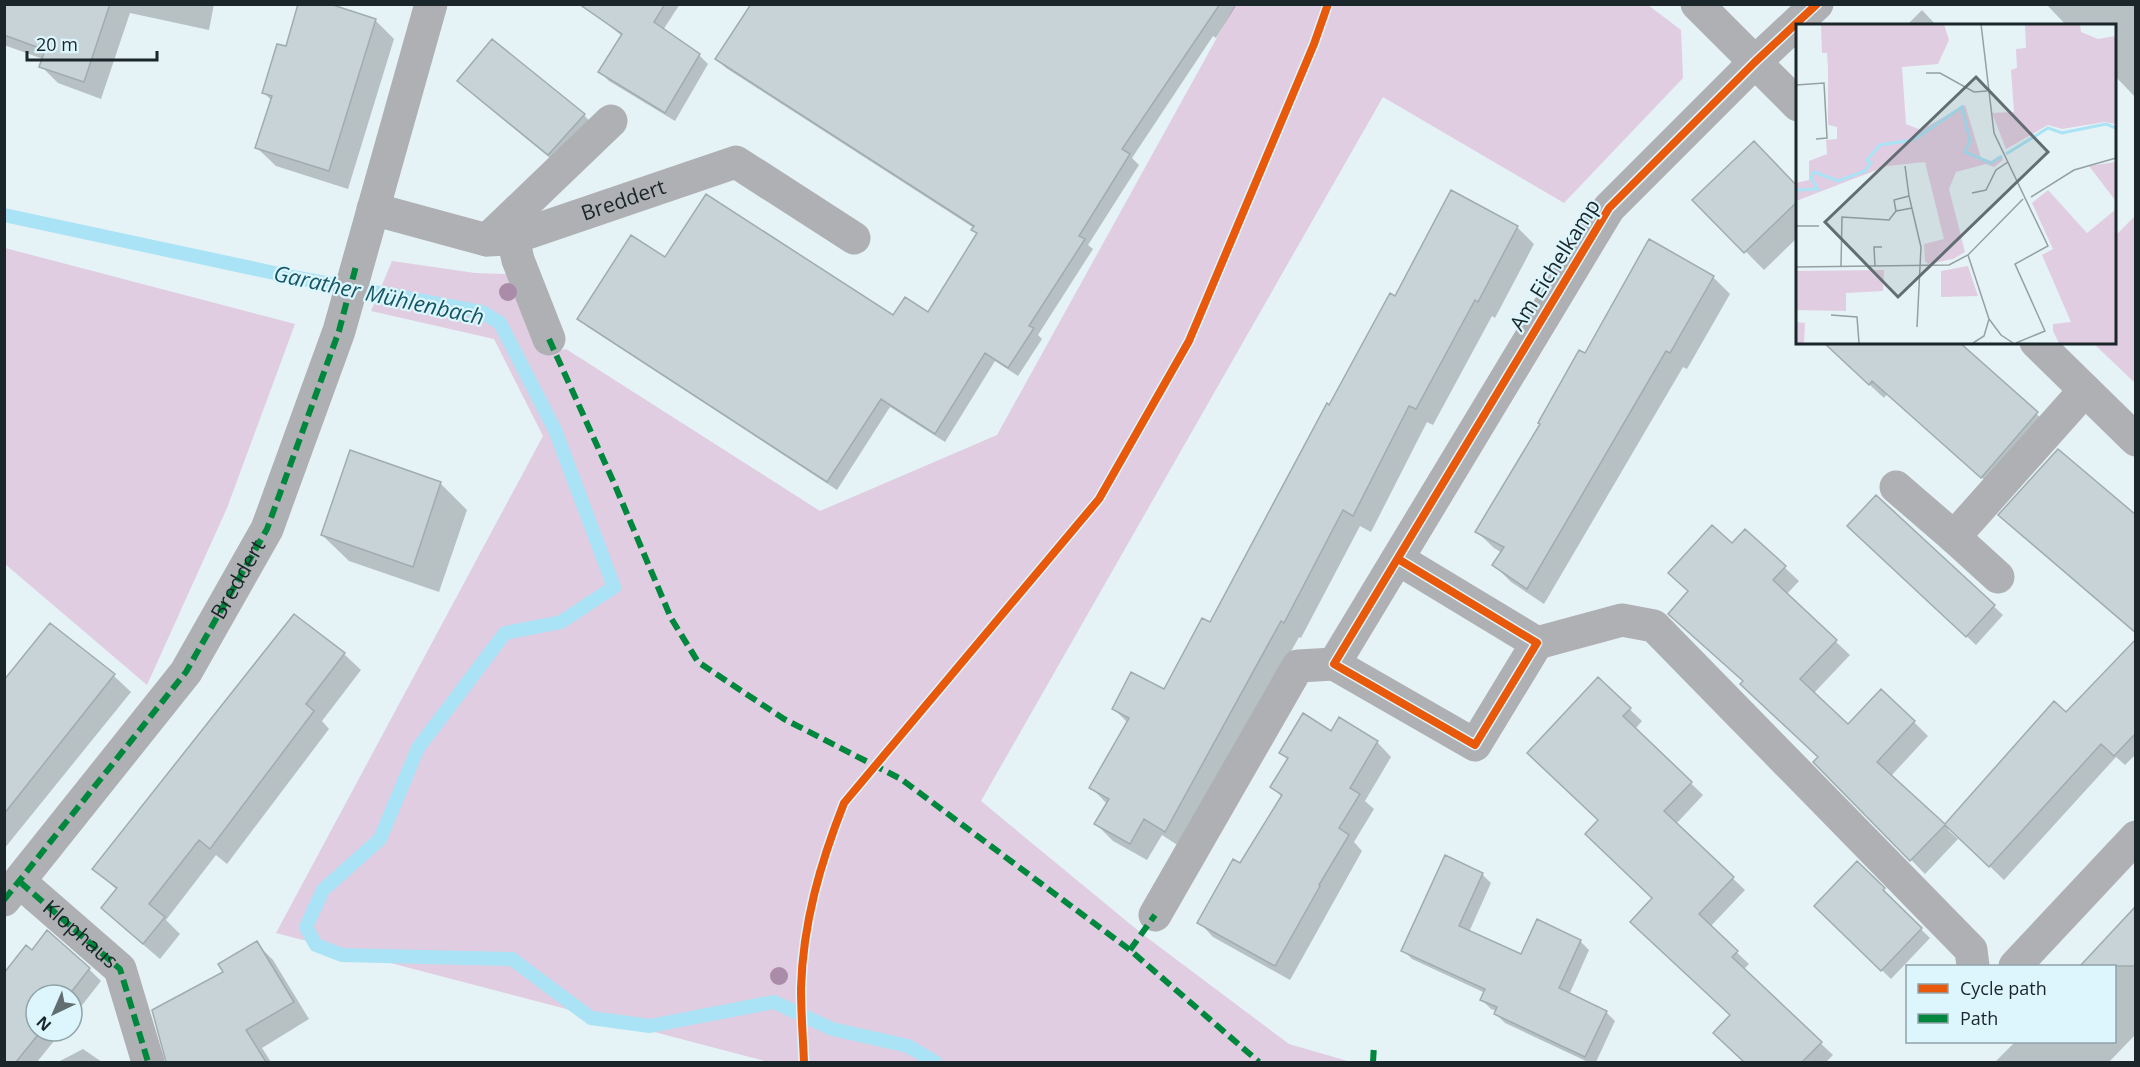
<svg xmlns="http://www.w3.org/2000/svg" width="2140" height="1067" font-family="'Open Sans',sans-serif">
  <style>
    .green { fill: #e1cde1 }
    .shadow { fill: #0003 }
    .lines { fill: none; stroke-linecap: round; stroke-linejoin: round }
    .stream { stroke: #a9e3f5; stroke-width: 14 }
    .building { fill: #c8d3d7; stroke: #a0acaf; stroke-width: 1.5 }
    .minor { stroke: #afb0b3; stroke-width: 33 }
    .quiet { stroke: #00873e; stroke-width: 6; stroke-dasharray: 12 6; stroke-linecap: butt }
    .cycleway-casing { stroke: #ddf6fe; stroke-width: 11 }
    .cycleway { stroke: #e8590c; stroke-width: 8 }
    .tree { fill: #aa8ba8 }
    .labels { text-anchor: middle; stroke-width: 4.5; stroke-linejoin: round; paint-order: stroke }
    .street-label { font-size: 21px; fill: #1a2629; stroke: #ddf6fe }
    .water-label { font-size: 22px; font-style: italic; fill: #145666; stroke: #ddf6fe }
    .inset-river { fill: none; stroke: #a9e3f5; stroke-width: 3 }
    .inset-road { fill: none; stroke: #94a0a4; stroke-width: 1.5 }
    .view { fill: #616d71; fill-opacity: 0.15; stroke: #616d71; stroke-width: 3 }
    .inset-edge { fill: none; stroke: #1a2629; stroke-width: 3 }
  </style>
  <rect width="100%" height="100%" fill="#e5f2f6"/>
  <path class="green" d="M 1235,5 L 1648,5 L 1681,30 L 1683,78 L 1564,203 L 1383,97 L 981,801 L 1141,933 L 1289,1044 L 1351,1062 L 769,1062 L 276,933 L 543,436 L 494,339 L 371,311 L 392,261 L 475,273 L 506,274 L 545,354 L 566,349 L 820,511 L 997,435 Z
    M 2135,216 L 2135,383 L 2092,342 L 2114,342 L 2115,236 Z
    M 5,248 L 295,324 L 227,508 L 147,685 L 5,564 Z"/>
  <path class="shadow" d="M 4,4 L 214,4 L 209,30 L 130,13 L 101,99 L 58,83 L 41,66 L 43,59 L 4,45 Z
    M 610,4 L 680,4 L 663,30 L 699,55 L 708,64 L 675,121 L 609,81 L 600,72 L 622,36 L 601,19 Z
    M 1104,4 L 1237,4 L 1216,38 L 1213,36 L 1132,158 L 1139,165 L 1088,245 L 1093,249 L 1038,335 L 1042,339 L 1018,376 L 995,361 L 945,442 L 890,407 L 837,490 L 588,327 L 579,318 L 666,259 L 894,317 L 928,314 L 978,235 L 973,230 L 974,228 L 726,68 L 717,59 Z
    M 2046,4 L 2136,4 L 2136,98 L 2114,75 L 2114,26 L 2067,26 Z
    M 1922,10 L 1937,26 L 1906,26 Z
    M 375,20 L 394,39 L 348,189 L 276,166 L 257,148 L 272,101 L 264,93 L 287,48 Z
    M 459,81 L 584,115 L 602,134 L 567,172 L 478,99 Z
    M 1798,189 L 1798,237 L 1764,270 L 1695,200 Z
    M 1517,227 L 1534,244 L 1495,318 L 1492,316 L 1433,425 L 1427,422 L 1371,532 L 1360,526 L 1301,638 L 1299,637 L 1182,848 L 1162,835 L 1147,860 L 1113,841 L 1096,824 L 1107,804 L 1091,787 L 1128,723 L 1114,709 L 1164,691 L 1211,624 L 1330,407 L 1396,298 Z
    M 1713,277 L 1730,294 L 1687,369 L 1683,367 L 1544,604 L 1511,582 L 1494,565 L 1502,553 L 1494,548 L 1477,532 L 1585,355 Z
    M 1831,342 L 1956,342 L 2051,427 L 1997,491 L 1887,394 L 1884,398 L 1843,360 Z
    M 351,452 L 441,484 L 467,510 L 439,592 L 349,561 L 322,535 Z
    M 1877,497 L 2003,615 L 1976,645 L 1858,535 Z
    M 2000,515 L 2136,517 L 2136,633 L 2014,529 Z
    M 1746,531 L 1799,581 L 1786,595 L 1850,655 L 1813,694 L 1848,727 L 1914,722 L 1928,736 L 1891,776 L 1945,826 L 2054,703 L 2066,714 L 2136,640 L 2136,754 L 2125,765 L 2116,757 L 2004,880 L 1950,828 L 1948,830 L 1958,839 L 1925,874 L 1815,762 L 1819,758 L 1744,682 L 1732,546 Z
    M 295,616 L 344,654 L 361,670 L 322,721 L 329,729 L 227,864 L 216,855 L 166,920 L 180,934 L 160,959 L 119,924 L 103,908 L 117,890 L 94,869 Z
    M 51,625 L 114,676 L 131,692 L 4,849 L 4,682 Z
    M 1598,679 L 1642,721 L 1635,729 L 1703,795 L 1676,824 L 1745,890 L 1710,927 L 1749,964 L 1743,970 L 1833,1055 L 1826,1062 L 1745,1062 L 1715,1033 L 1731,1016 L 1600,820 Z
    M 1377,742 L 1391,757 L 1365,801 L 1374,809 L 1354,842 L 1362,851 L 1290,980 L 1213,937 L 1199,922 L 1241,865 L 1283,798 L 1272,787 L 1288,760 L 1281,753 Z
    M 1857,863 L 1893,899 L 1891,900 L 1930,938 L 1891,979 L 1816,906 Z
    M 1482,874 L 1491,883 L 1469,932 L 1522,956 L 1580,941 L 1589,950 L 1569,995 L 1606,1012 L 1615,1021 L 1596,1062 L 1588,1062 L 1505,1023 L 1496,1014 L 1497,1011 L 1491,1009 L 1482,1000 L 1485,993 L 1412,959 L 1403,950 Z
    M 2136,909 L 2136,1034 L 2109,1062 L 1995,1062 L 2015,1042 L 2114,1042 L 2114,966 L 2082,966 Z
    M 256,943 L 273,960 L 309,1019 L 262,1048 L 271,1062 L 168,1062 L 167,1056 L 225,973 Z
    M 32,952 L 89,969 L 101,981 L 72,1018 L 72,995 L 36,995 L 36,1031 L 62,1031 L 37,1062 L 4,1062 L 4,975 Z
    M 83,1049 L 102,1062 L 58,1062 Z"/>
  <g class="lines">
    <path class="stream" d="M 4,215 L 298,278 L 482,312 L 500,323 L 555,430 L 614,587 L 561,622 L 505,633 L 418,748 L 380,839 L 323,890 L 306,927 L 316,945 L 342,955 L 512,959 L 591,1018 L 650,1026 L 774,1002 L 832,1029 L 908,1046 L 935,1062"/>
  </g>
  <path class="building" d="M 4,4 L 110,4 L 84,82 L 39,67 L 45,50 L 4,35 Z
    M 298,4 L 330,4 L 376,19 L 329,171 L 255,148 L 272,96 L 262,93 L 277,44 L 286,46 Z
    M 579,4 L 665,4 L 654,22 L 700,54 L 665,113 L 598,72 L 622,34 Z
    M 751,4 L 1220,4 L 1122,149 L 1130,154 L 1079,236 L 1085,239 L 1029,326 L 1034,328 L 1008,368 L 985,353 L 935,434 L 881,399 L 827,482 L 577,319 L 631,235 L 665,257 L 706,194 L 893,315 L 905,297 L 928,312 L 977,233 L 971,230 L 974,226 L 715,59 Z
    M 492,39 L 585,114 L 548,155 L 457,81 Z
    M 1754,141 L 1798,187 L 1798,201 L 1744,253 L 1692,200 Z
    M 1451,190 L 1518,226 L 1478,302 L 1475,300 L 1416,409 L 1409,406 L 1353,516 L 1343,510 L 1284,623 L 1281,621 L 1165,832 L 1144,819 L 1130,844 L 1094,824 L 1109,799 L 1089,788 L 1129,718 L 1112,709 L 1131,672 L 1164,689 L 1202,618 L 1210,622 L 1327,403 L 1329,405 L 1390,293 L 1395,296 Z
    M 1649,239 L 1714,276 L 1670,353 L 1666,351 L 1527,589 L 1492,565 L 1504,547 L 1475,532 L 1540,424 L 1538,423 L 1579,350 L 1585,353 Z
    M 1823,342 L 1959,342 L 2038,412 L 1981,478 L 1872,381 L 1869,385 Z
    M 2058,449 L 2136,515 L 2136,633 L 1998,515 Z
    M 350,450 L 441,482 L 413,567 L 321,535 Z
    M 1876,495 L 1995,605 L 1966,637 L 1847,526 Z
    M 1712,525 L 1732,543 L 1745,529 L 1786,566 L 1773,580 L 1837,640 L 1800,679 L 1848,724 L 1881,689 L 1915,721 L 1877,762 L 1945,824 L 2054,701 L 2066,712 L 2136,639 L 2136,733 L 2114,756 L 2101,744 L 1989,867 L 1945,825 L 1910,861 L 1813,762 L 1818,757 L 1740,684 L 1743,681 L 1668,614 L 1688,591 L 1668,573 Z
    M 294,614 L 345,653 L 306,704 L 314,711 L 210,849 L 199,840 L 149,904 L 165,917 L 143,944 L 101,908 L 117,888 L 92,869 Z
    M 50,623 L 115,674 L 4,814 L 4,680 Z
    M 1598,677 L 1631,708 L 1623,716 L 1692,782 L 1664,811 L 1734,877 L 1699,914 L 1738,951 L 1732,957 L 1822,1042 L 1802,1062 L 1744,1062 L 1713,1033 L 1730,1015 L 1630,922 L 1652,898 L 1585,834 L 1598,820 L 1527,753 Z
    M 1303,713 L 1331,731 L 1339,717 L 1378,741 L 1350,788 L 1360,794 L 1339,828 L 1349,835 L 1319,885 L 1320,886 L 1275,966 L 1197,923 L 1233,859 L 1240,863 L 1282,795 L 1270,787 L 1288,758 L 1279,753 Z
    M 1445,855 L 1483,873 L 1459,926 L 1521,954 L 1537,919 L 1581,940 L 1559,988 L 1607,1011 L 1585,1057 L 1494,1014 L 1497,1007 L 1480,1000 L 1485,989 L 1401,951 Z
    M 1857,861 L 1885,888 L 1883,890 L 1922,928 L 1881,971 L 1814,906 Z
    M 2136,906 L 2136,966 L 2080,966 Z
    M 47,930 L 90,968 L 69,995 L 36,995 L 36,1031 L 41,1031 L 16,1062 L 4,1062 L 4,973 L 26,945 L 32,950 Z
    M 257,941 L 294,1002 L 246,1030 L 266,1062 L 166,1062 L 152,1010 L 223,972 L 218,964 Z"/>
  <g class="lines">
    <g class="minor">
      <path d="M 1697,4 L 1798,105"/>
      <path id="s1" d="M 373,209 L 487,240 L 510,239 L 736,162 L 854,238"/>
      <path d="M 513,238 L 518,260 L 549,339"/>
      <path d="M 487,240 L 611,121"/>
      <path d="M 2036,342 L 2136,440"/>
      <path d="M 1896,487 L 1954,537 L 2085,390"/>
      <path d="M 1954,537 L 1998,577"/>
      <path d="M 1398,559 L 1537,643 L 1475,745 L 1334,664 L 1609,208 L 1755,62 L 1817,4"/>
      <path d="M 1537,643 L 1622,620 L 1654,626 L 1971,950 L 1973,966"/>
      <path d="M 20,882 L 120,969 L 148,1062"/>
      <path id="s2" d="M 4,900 L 186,672 L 267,529 L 339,331 L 431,4"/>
      <path d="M 1155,915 L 1298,666 L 1334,664"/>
      <path d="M 2015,966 L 2136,837"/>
    </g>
    <g class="quiet">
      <path d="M 549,339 L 614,483 L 671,618 L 698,662 L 784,719 L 901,779 L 1130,950 L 1259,1062"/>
      <path id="s3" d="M 20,882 L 120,969 L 148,1062"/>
      <path d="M 4,900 L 186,672 L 267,529 L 339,331 L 356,266"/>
      <path d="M 1130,950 L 1155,915"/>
      <path d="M 1373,1062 L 1374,1045"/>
    </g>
    <g class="cycleway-casing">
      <path id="cycleway" d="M 1398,559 L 1537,643 L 1475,745 L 1334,664 L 1609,208 L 1755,62 L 1817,4
        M 804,1062 C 803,1038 801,1013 801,988 C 803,923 820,864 844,803 L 1099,499 L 1189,341 L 1314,44 L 1328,4"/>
    </g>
    <use href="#cycleway" class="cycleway"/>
  </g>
  <g class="tree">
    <circle cx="508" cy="292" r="9"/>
    <circle cx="779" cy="976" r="9"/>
  </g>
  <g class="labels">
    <g class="street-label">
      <text dy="7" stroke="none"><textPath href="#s1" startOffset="261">Breddert</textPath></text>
      <text transform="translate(1555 265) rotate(-58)" y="7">Am Eichelkamp</text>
      <text dy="7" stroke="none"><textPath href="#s2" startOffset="398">Breddert</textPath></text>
      <text dy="7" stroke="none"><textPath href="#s3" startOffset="80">Klophaus</textPath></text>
    </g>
    <g class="water-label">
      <text transform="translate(379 295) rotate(12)" y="8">Garather Mühlenbach</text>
    </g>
  </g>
  <g transform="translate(1796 24)">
    <rect width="320" height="320" fill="#e5f2f6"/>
    <path d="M 25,0 L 148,0 L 153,16 L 142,40 L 106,43 L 110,100 L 125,106 L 169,81 L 185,134 L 195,137 L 205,131 L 207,136 L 198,143 L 190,140 L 160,148 L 153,165 L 169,228 L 157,235 L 132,240 L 129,237 L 128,220 L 148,215 L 129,138 L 91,142 L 0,177 L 0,159 L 13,156 L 13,137 L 31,130 L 30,116 L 41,115 L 41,103 L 32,101 L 32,44 L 31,29 L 26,29 ZM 229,0 L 284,0 L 285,8 L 302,15 L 319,12 L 319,100 L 309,98 L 266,105 L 252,101 L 210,125 L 196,89 L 218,88 L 215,46 L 221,44 L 220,25 L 230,24 ZM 319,138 L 319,176 L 293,142 ZM 252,166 L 291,209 L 319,186 L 319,319 L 263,319 L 257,307 L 257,300 L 275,298 L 246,231 L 257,225 L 236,179 ZM 172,242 L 182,272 L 145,273 L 145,247 ZM 88,246 L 87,267 L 50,269 L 50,287 L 0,286 L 0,247 ZM 0,298 L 9,299 L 8,319 L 0,319 Z" fill="#e1cde1"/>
    <path class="inset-river" d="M 210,130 L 252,104 L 266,109 L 310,100 L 320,104M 0,166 L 22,165 L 15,154 L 18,148 L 42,157 L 69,147 L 75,139 L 71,136 L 84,121 L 117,116 L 166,83 L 174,117 L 169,128 L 195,139 L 206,132"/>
    <path class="inset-road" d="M 185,0 L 198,109 L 252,222 L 219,240 L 249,307 L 220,319M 130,49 L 144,49 L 178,68 L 191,67M 0,61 L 28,59 L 31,114 L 20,115M 109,142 L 113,172M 176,169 L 190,166 L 200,146 L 212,138M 235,173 L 278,146 L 320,134M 116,184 L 100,187 L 98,176 L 113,172 L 125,223 L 121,303M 0,202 L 23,202M 172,231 L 193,295 L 188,312 L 177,319M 45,242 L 46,193 L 93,196 L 100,187M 79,242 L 78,223 L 86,223M 0,243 L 153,241 L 172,231 L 227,175M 35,291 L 61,293 L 63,319M 193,295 L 205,311 L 217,319"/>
    <path class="view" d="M 180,53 L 252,128 L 102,273 L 29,198 Z"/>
    <rect width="320" height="320" class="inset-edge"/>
  </g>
  <rect width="2140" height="1067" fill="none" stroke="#1a2629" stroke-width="12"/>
  <rect x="1906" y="965" width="210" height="78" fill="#ddf6fe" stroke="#8fa3a9" stroke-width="1.5"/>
  <rect x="1918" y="984" width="30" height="9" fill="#e8590c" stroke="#8fa3a9" stroke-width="1.5"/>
  <text x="1960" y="995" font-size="18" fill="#1a2629">Cycle path</text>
  <rect x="1918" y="1014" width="30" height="9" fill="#00873e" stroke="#8fa3a9" stroke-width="1.5"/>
  <text x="1960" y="1025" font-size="18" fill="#1a2629">Path</text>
  <g transform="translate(54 1013) rotate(224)"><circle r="28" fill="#ddf6fe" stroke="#8fa3a9" stroke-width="1.5"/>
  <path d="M0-4.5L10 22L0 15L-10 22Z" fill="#616d71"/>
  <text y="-9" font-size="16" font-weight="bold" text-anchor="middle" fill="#1a2629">N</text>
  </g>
  <path d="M27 51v9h130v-9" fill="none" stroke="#1a2629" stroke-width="3"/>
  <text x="36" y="51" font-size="18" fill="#1a2629" stroke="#ddf6fe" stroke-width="4.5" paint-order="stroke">20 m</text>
</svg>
